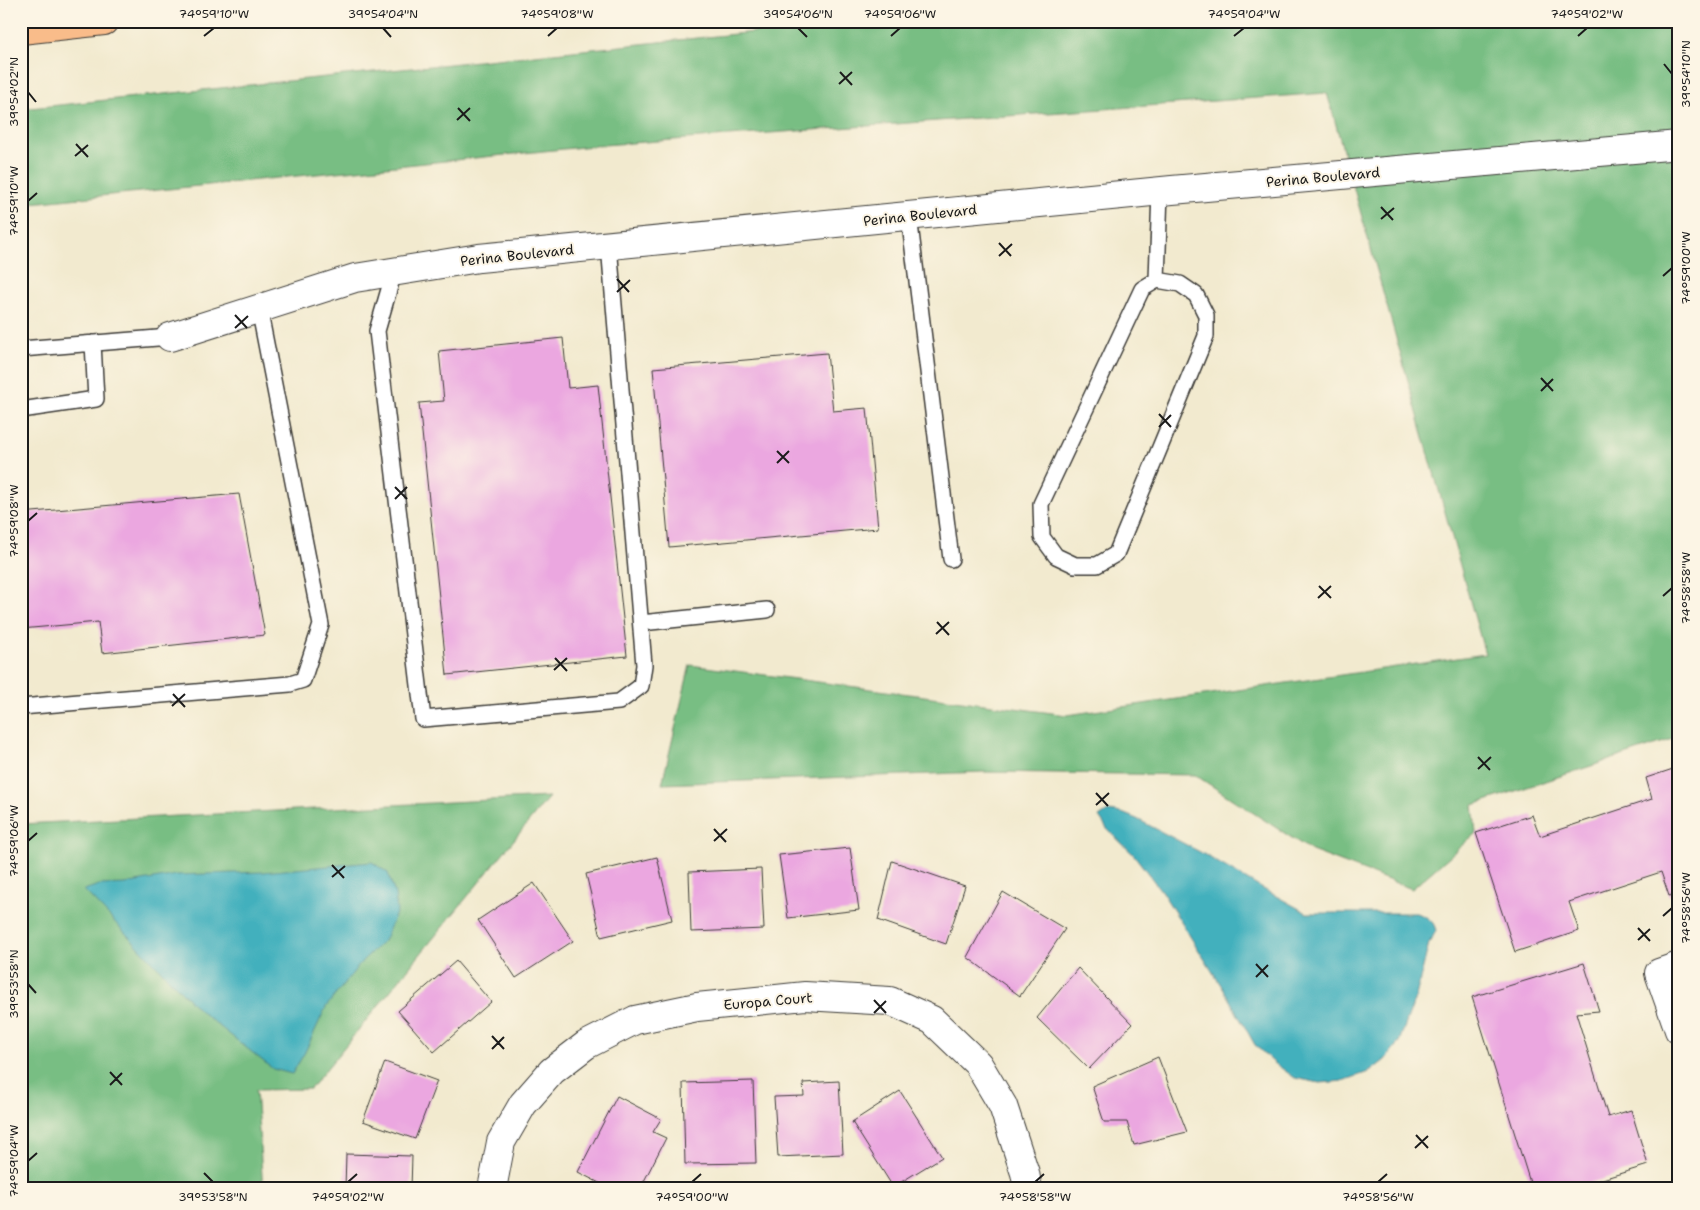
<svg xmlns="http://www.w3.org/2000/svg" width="1700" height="1210" font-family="'Shantell Sans',sans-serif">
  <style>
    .forest { fill: #78be83; stroke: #4a6d50 }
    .water { fill: #42b0bd; stroke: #2f666c }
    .building { fill: #eba7e0 }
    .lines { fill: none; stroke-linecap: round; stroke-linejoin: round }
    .service-casing { stroke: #3c3b37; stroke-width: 18 }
    .minor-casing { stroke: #3c3b37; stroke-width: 30 }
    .motorway-casing { stroke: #3c3b37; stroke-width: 30 }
    .service { stroke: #fff; stroke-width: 15 }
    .minor { stroke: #fff; stroke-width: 28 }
    .motorway { stroke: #f9bc8a; stroke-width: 28 }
    .ticks { fill: none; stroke: #1c1c1c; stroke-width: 2 }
    .labels { text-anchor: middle; stroke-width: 4; stroke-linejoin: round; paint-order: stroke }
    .street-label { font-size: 14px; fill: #1c1c1c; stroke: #fcf5e5 }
    .neatline { fill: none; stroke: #1c1c1c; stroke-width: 2 }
    .ticks-label { font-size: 12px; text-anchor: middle; fill: #1c1c1c }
  </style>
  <rect width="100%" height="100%" fill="#fcf5e5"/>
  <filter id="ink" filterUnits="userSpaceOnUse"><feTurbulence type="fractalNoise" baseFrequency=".02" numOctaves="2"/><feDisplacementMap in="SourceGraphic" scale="10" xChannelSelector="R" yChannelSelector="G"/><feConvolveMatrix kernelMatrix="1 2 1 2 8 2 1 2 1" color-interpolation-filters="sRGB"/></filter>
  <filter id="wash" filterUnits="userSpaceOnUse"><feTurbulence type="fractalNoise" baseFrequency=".0096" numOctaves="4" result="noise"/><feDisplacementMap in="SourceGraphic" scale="20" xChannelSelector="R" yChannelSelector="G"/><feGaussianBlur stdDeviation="1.12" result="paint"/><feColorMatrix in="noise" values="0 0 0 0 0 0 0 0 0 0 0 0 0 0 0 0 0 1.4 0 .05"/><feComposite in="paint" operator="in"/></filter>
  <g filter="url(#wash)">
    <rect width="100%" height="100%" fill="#f2eacf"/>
    <path class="forest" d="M 859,21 L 1679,21 L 1679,737 L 1473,805 L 1476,833 L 1412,889 L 1312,851 L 1195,775 L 984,772 L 662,784 L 690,665 L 1067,715 L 1485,654 L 1327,93 L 603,145 L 21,204 L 21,109 Z
      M 549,797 L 310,1089 L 256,1090 L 263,1189 L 21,1189 L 21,824 Z"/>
    <path class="water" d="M 1108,811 L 1122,813 L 1137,819 L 1200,852 L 1256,885 L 1307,913 L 1416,913 C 1426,916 1434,920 1436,931 L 1429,943 L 1416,996 L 1399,1042 L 1385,1060 L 1371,1071 L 1343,1081 L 1320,1083 L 1295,1078 L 1273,1062 L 1255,1045 L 1224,990 L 1162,892 L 1134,855 L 1107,829 L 1099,817 Z
      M 372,862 L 388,873 L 395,894 L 397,911 L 384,941 L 363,960 L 326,1007 L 305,1052 L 292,1074 L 273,1069 L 199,1010 L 84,890 L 99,885 L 125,884 L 176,875 L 263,872 Z"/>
    <g id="blocks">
      <path class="building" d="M 563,338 L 568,388 L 598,385 L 627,656 L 447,675 L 419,403 L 444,401 L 439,351 Z
        M 827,353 L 833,411 L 867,408 L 878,528 L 669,547 L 653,368 Z
        M 239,494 L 265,635 L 102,653 L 98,622 L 21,629 L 21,513 Z
        M 1679,767 L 1679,892 L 1669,896 L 1661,872 L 1569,902 L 1579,931 L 1515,952 L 1476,833 L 1532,815 L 1540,836 L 1652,799 L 1646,778 Z
        M 850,848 L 859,910 L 788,918 L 779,855 Z
        M 657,857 L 672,920 L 601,937 L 586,874 Z
        M 892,861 L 965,886 L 946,944 L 878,920 Z
        M 761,869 L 764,929 L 691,932 L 689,872 Z
        M 534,883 L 573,941 L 516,978 L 478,920 Z
        M 1003,892 L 1065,929 L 1020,996 L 967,957 Z
        M 456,961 L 491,1002 L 434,1052 L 398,1011 Z
        M 1584,963 L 1599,1011 L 1576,1013 L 1608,1117 L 1631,1110 L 1648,1165 L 1570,1189 L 1532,1189 L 1472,997 Z
        M 1078,968 L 1132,1024 L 1089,1069 L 1037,1018 Z
        M 1158,1057 L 1187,1132 L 1134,1145 L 1127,1122 L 1104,1122 L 1092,1086 Z
        M 385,1062 L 437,1081 L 415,1139 L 363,1121 Z
        M 753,1081 L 756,1163 L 685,1164 L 683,1083 Z
        M 839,1081 L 843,1154 L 778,1157 L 774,1097 L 804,1096 L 803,1083 Z
        M 900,1091 L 942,1157 L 893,1187 L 852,1122 Z
        M 617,1096 L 661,1119 L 653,1132 L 666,1138 L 640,1189 L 611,1189 L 578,1172 Z
        M 346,1154 L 412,1156 L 411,1189 L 345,1189 Z
        M 1301,1186 L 1313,1188 L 1313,1189 L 1301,1189 Z"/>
    </g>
  </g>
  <g filter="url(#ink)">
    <use href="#blocks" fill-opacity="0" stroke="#3c3b37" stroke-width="1"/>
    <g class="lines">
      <g class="service-casing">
        <path id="service" d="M 909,216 L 951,559
          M 394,272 L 377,331 L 423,719 L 619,702 L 641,686 L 644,665 L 609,245
          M 1157,280 L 1180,284 L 1196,295 L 1206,315 L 1206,336 L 1116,554 L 1097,565 L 1075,565 L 1056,556 L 1042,537 L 1041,504 L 1142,289 Z
          M 1157,280 L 1160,191
          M 21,349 L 170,337
          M 21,410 L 96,399 L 93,343
          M 641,623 L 767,610
          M 21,707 L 290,684 L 303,680 L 321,625 L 259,308"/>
      </g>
      <g class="minor-casing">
        <path id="minor" d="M 170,337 L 355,278 L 479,258 L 1172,190 L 1679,145
          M 1679,966 L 1659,973 L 1679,1030
          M 492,1189 L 501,1142 L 523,1104 L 552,1071 L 586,1045 L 635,1020 L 697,1007 L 805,996 L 890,1001 L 932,1020 L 978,1064 L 1003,1106 L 1025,1173 L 1028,1189"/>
      </g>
      <g class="motorway-casing">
        <path id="motorway" d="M 21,30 L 104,21"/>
      </g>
      <use href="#service" class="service"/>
      <use href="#minor" class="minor"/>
      <use href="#motorway" class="motorway"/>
    </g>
  </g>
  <path class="ticks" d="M 383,28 L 391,37M 798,28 L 807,37M 204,36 L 214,28M 548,36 L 557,28M 891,36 L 900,28M 1234,36 L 1244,28M 1578,36 L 1587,28M 1664,64 L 1672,74M 840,72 L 852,85M 839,84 L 852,72M 28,92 L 36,102M 458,108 L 470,121M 457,120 L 470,108M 76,144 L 88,157M 75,156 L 88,145M 28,201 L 37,193M 1381,207 L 1393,220M 1381,219 L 1394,208M 999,243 L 1011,256M 999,256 L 1012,244M 1663,276 L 1672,268M 617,279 L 629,292M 617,292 L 630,280M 235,315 L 247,328M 235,328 L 248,316M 1541,378 L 1553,391M 1541,391 L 1553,379M 1159,414 L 1171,427M 1159,427 L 1171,415M 777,451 L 789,463M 777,463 L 789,451M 395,487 L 407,499M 395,499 L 407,487M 28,521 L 37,513M 1319,586 L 1331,598M 1663,596 L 1672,588M 1318,598 L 1331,586M 937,622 L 949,635M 936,634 L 949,622M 555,658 L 567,671M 554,670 L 567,658M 173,694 L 185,707M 172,706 L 185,694M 1478,757 L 1490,770M 1478,769 L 1491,757M 1096,793 L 1108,806M 1096,805 L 1109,793M 714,829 L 726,842M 28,841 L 37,833M 714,841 L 727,829M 332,865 L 344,878M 332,877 L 345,866M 1663,916 L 1672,908M 1638,928 L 1650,941M 1638,940 L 1650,929M 1256,964 L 1268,977M 1256,977 L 1268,965M 28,984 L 36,993M 874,1000 L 886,1013M 874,1013 L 886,1001M 492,1036 L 504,1049M 492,1049 L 504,1037M 110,1072 L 122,1085M 110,1085 L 122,1073M 1416,1135 L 1428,1148M 1415,1148 L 1428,1136M 28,1161 L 37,1153M 204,1173 L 213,1182M 348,1182 L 357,1174M 692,1182 L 701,1174M 1035,1182 L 1044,1174M 1378,1182 L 1387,1174"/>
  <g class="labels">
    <g class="street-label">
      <text transform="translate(1323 177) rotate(-5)" y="5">Perina Boulevard</text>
      <text transform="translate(920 215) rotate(-6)" y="5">Perina Boulevard</text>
      <text transform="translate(517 255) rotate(-6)" y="5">Perina Boulevard</text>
      <text transform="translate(768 1001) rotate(-5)" y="5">Europa Court</text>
    </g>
  </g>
  <rect width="1700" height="1210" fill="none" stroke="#fcf5e5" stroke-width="55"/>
  <rect x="28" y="28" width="1644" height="1154" class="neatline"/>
  <g class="ticks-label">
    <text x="214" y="18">74°59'10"W</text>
    <text x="383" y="18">39°54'04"N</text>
    <text x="557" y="18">74°59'08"W</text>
    <text x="798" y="18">39°54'06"N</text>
    <text x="900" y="18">74°59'06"W</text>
    <text x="1244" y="18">74°59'04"W</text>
    <text x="1587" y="18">74°59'02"W</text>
    <text transform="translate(1686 74) rotate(-90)" y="4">39°54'10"N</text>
    <text transform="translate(14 92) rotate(-90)" y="4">39°54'02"N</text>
    <text transform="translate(14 201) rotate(-90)" y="4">74°59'10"W</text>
    <text transform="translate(1686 268) rotate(-90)" y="4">74°59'00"W</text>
    <text transform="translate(14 521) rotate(-90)" y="4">74°59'08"W</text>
    <text transform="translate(1686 588) rotate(-90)" y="4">74°58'58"W</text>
    <text transform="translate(14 841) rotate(-90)" y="4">74°59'06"W</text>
    <text transform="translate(1686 908) rotate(-90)" y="4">74°58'56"W</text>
    <text transform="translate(14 984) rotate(-90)" y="4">39°53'58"N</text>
    <text transform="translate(14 1161) rotate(-90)" y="4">74°59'04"W</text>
    <text x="213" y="1201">39°53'58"N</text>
    <text x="348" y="1201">74°59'02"W</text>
    <text x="692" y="1201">74°59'00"W</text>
    <text x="1035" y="1201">74°58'58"W</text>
    <text x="1378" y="1201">74°58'56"W</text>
  </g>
</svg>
